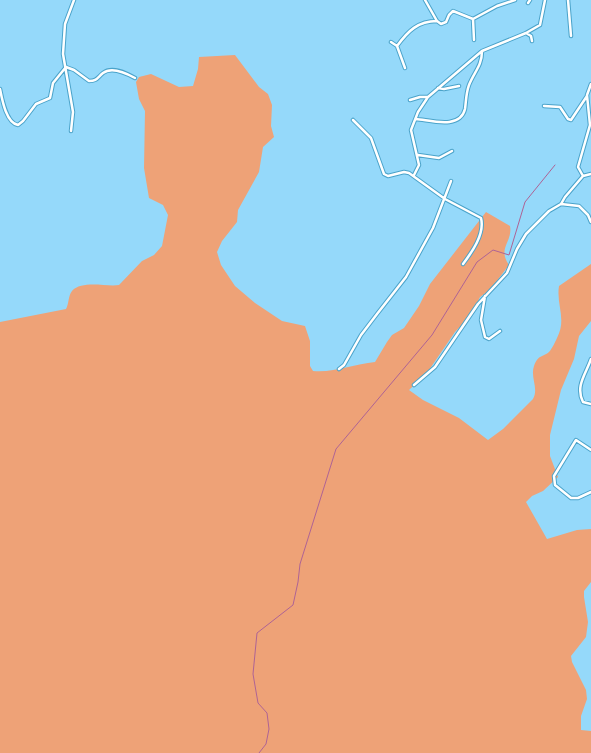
<svg xmlns="http://www.w3.org/2000/svg" width="591" height="753" font-family="'Crimson Pro',serif">
  <style>
    .green { fill: #eea277 }
    .lines { fill: none; stroke-linecap: round; stroke-linejoin: round }
    .stream { stroke: #ae6395; stroke-width: 1 }
    .minor-casing { stroke: #4aa3ca; stroke-width: 4.5 }
    .minor { stroke: #fff; stroke-width: 2.5 }
  </style>
  <rect width="100%" height="100%" fill="#95d9fa"/>
  <path class="green" d="M 235,55 L 259,87 L 268,94 L 272,105 L 271,126 L 274,137 L 263,147 L 259,172 L 238,210 L 237,222 L 222,241 L 217,252 L 221,265 L 235,286 L 255,303 L 282,321 L 305,326 L 310,341 L 310,366 L 313,371 C 334,373 354,364 375,362 L 387,342 L 392,335 L 404,328 L 419,306 L 430,284 L 486,212 L 510,226 C 513,242 497,248 509,265 L 490,290 L 480,297 L 472,314 L 455,332 L 427,373 L 409,390 L 423,400 L 459,418 L 488,440 L 503,429 L 533,399 C 539,388 530,377 534,366 C 538,354 544,357 549,352 C 552,349 555,342 557,338 C 567,319 556,305 559,286 L 591,264 L 591,321 L 579,336 L 574,359 L 561,390 L 550,435 L 550,456 L 558,477 L 543,491 L 532,496 L 526,502 L 547,539 L 577,530 L 591,529 L 591,582 L 584,591 L 584,597 L 588,622 L 586,637 L 571,656 L 572,662 L 586,690 L 587,699 L 581,716 L 581,730 L 591,731 L 591,753 L 0,753 L 0,322 L 66,309 C 69,304 68,296 72,291 C 82,280 106,287 119,285 L 142,261 L 154,255 L 162,246 L 168,215 L 163,205 L 149,198 L 144,168 L 145,111 L 139,99 L 136,82 L 139,77 L 151,74 L 179,87 L 193,86 L 198,69 L 199,57 Z"/>
  <g class="lines">
    <path class="stream" d="M 259,753 L 266,744 L 269,729 L 267,713 L 258,703 L 253,674 L 257,633 L 293,605 L 298,582 L 300,564 L 336,449 L 432,335 L 477,262 L 493,250 L 509,255 L 525,202 L 555,165"/>
    <g class="minor-casing">
      <path id="minor" d="M 425,0 L 437,21 L 441,24 L 446,22 L 449,15 L 453,11 L 473,19 L 497,6 L 515,0
        M 568,0 L 571,36
        M 528,3 L 530,0
        M 473,19 L 474,40
        M 526,33 L 531,36 L 532,41
        M 391,42 L 397,46
        M 405,68 L 397,46 C 408,31 418,21 437,21
        M 438,88 L 444,89 L 459,86
        M 0,89 C 2,99 6,123 18,125 L 23,121 L 36,104 L 50,98 L 53,83 L 66,67 L 74,70 L 89,81 C 97,81 97,78 103,73 C 112,66 126,73 135,78
        M 410,100 L 420,97 L 428,97
        M 544,106 L 560,107 L 568,119 L 571,120 L 587,96
        M 416,119 C 430,120 460,130 465,109 C 466,102 466,93 469,85 C 474,72 482,66 482,51
        M 353,120 L 371,138 L 384,174 L 388,176 L 404,172 L 409,173 L 445,199 L 481,218 C 485,234 472,252 463,264
        M 71,131 L 73,112 L 63,54 L 65,24 L 74,0
        M 418,155 L 439,158 L 452,151
        M 414,175 L 419,165 L 411,130 L 418,112 L 428,97 L 482,51 L 526,33 L 540,25 L 545,0
        M 583,176 L 578,167 L 590,125 L 587,95 L 591,84
        M 561,204 L 579,206 L 588,215 L 591,222
        M 485,296 L 481,320 L 485,337 L 489,339 L 500,331
        M 591,359 C 586,374 575,386 583,402 L 591,404
        M 339,369 L 344,365 L 361,335 L 377,314 L 406,277 L 433,228 L 451,181
        M 414,385 L 435,367 L 478,304 L 507,273 L 517,249 L 526,234 L 549,211 L 561,204 L 565,197 L 583,176 L 591,174
        M 591,450 L 576,440 L 554,476 L 555,485 L 571,498 L 578,498 L 591,492"/>
    </g>
    <use href="#minor" class="minor"/>
  </g>
</svg>
